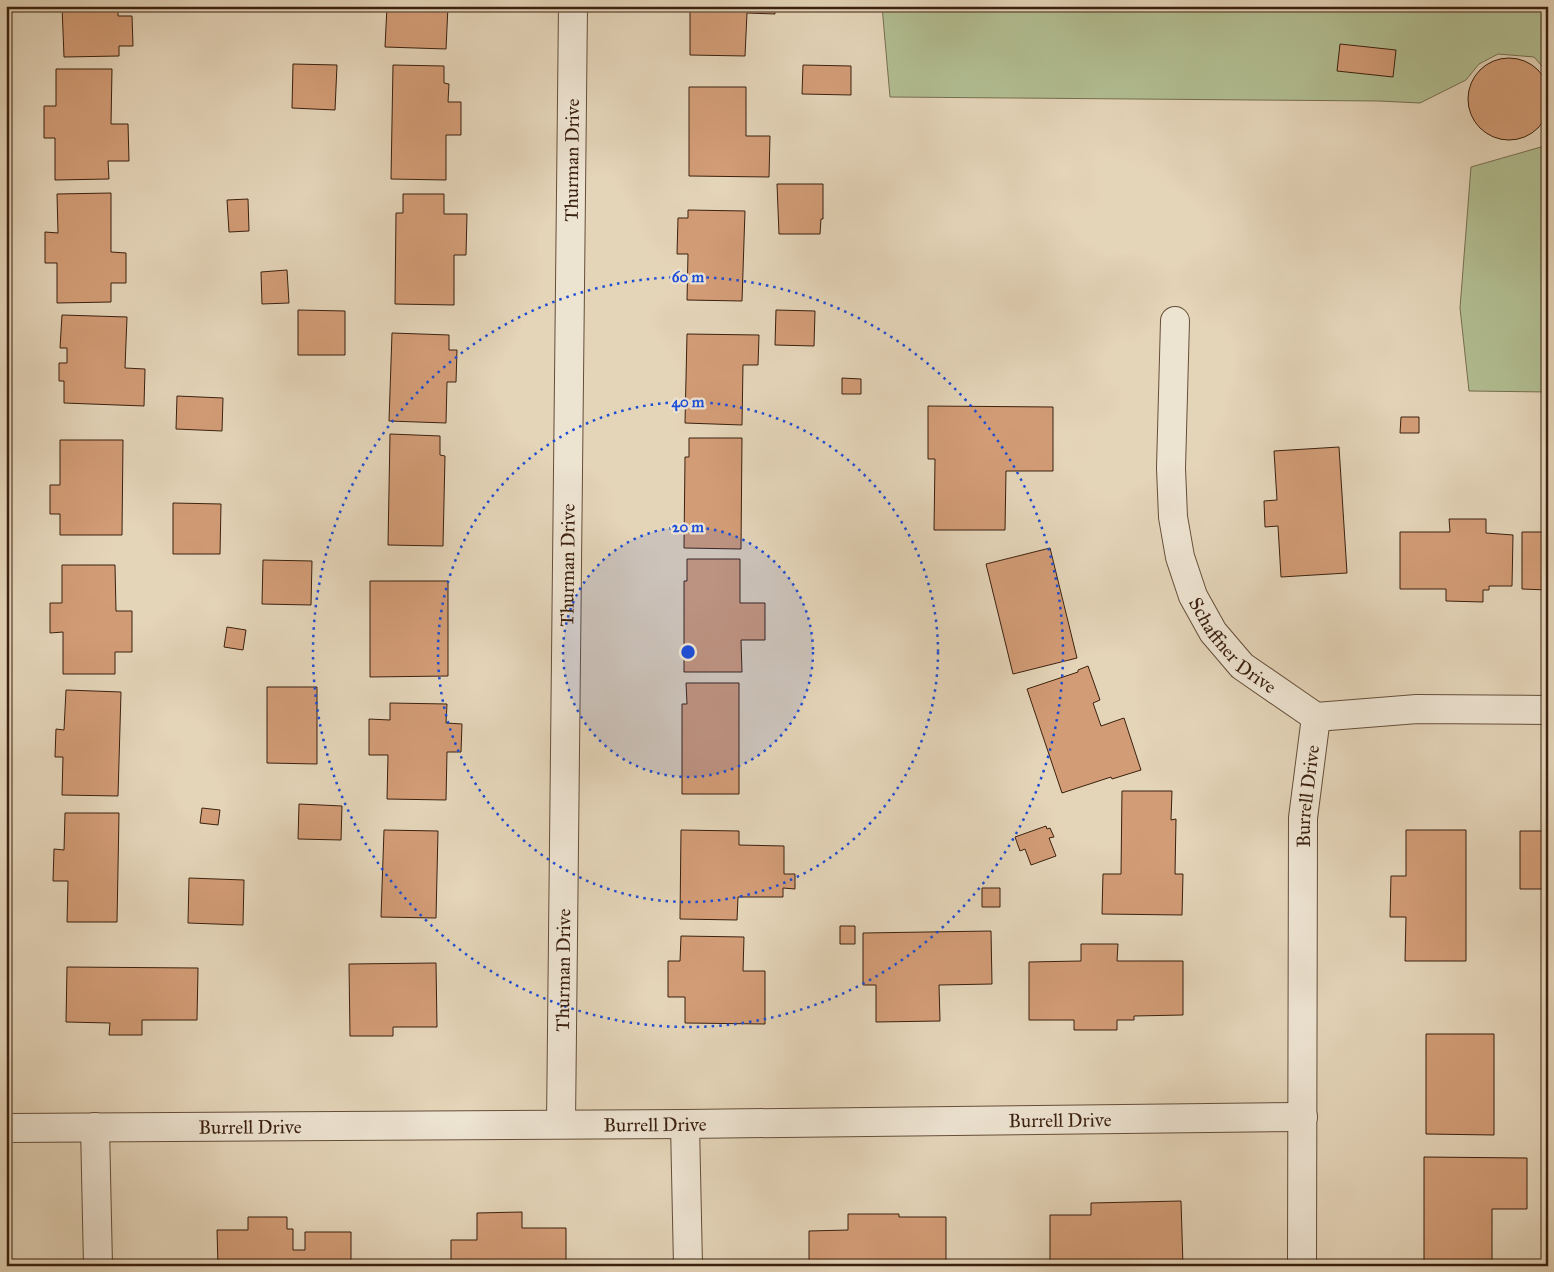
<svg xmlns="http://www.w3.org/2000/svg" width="1554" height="1272" font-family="'IM FELL Great Primer',serif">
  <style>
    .green { fill: #b1bd91; stroke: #766f50 }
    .building { fill: #d29c76; stroke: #3b210f }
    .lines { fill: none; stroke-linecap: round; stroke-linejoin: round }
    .minor-casing { stroke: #654e39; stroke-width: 30 }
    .minor { stroke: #ede3d1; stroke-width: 28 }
    .ring { fill: none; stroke: #1d4ed8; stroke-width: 2.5; stroke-dasharray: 2.5 5 }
    .labels { text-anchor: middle; stroke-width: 4.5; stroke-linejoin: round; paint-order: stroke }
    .street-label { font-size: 19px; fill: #3b210f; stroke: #ede3d1 }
    .centre { fill: #1d4ed8; stroke: #ede3d1; stroke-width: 2.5 }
    .ring-label { font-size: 15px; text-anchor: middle; font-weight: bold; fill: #1d4ed8; stroke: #ede3d1; stroke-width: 4.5; stroke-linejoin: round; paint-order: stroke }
  </style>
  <rect width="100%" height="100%" fill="#e4d4b8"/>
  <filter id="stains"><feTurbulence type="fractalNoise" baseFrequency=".004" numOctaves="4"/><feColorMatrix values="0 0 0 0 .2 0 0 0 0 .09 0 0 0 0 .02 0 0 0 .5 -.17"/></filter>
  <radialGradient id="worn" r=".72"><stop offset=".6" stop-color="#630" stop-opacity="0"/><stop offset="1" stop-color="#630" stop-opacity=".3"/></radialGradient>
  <path class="green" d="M 882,6 L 1548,6 L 1548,73 L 1534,57 L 1498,54 L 1479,64 L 1466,80 L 1420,103 L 1379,101 L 890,97 Z
    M 1548,145 L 1548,392 L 1469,391 L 1460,308 L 1471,167 Z"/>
  <path class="building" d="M 62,6 L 118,6 L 118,16 L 132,16 L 133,46 L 119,46 L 119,56 L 64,57 Z
    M 293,6 L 336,6 L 336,8 L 293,8 Z
    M 387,6 L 448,6 L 446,49 L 385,47 Z
    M 690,6 L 775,6 L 775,14 L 747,13 L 745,56 L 690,55 Z
    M 1340,44 L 1396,50 L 1393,77 L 1337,71 Z
    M1468 99a41 41 0 1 1 82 0a41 41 0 1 1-82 0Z
    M 293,64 L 337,65 L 335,110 L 292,108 Z
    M 393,65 L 444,66 L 444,83 L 449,84 L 448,102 L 461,102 L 461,135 L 446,135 L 446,180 L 391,179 Z
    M 803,65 L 851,66 L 851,95 L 802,94 Z
    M 56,69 L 112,69 L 111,124 L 128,124 L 129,161 L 108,161 L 109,179 L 55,180 L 55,138 L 44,138 L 44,106 L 56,106 Z
    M 689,87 L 746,87 L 746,136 L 770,136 L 769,177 L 689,176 Z
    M 777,184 L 823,184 L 823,219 L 821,219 L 820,234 L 779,234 Z
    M 111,193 L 111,252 L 126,253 L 126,283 L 111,283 L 111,302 L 57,303 L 57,263 L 45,263 L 45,232 L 58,233 L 57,194 Z
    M 403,194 L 444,194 L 444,214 L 467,214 L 466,255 L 454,255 L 454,305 L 395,304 L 396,213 L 403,213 Z
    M 248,199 L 249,231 L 229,232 L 227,200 Z
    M 688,210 L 745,211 L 742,301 L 687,300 L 688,254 L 677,254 L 678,218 L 688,218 Z
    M 287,270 L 289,303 L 262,304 L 261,272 Z
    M 298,310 L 345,311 L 345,355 L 298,355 Z
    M 776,310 L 815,311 L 814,346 L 775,345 Z
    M 62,315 L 127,317 L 125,368 L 145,369 L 144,406 L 64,403 L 64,381 L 59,381 L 59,363 L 67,363 L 67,348 L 60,348 Z
    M 392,333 L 449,335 L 449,350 L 457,350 L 456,382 L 447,382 L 446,423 L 389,421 Z
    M 687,334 L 759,335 L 758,365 L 743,365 L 742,425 L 685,423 Z
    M 842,378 L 861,379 L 861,394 L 842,394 Z
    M 177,396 L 223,398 L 222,431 L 176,429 Z
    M 928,406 L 1053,407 L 1053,471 L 1006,471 L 1005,530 L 934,530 L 935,459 L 928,459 Z
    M 1401,417 L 1419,417 L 1419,433 L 1400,433 Z
    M 390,434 L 440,436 L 440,455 L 445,456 L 443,546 L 388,545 Z
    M 689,438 L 742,438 L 741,549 L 684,548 L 685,457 L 689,457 Z
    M 60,440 L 123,440 L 122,535 L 60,535 L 60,514 L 50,514 L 50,485 L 60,485 Z
    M 1339,447 L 1347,573 L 1281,577 L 1278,526 L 1265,527 L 1264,501 L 1277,500 L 1274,451 Z
    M 173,503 L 221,504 L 220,554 L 173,554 Z
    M 1449,519 L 1486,519 L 1486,533 L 1513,535 L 1512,586 L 1489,586 L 1489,590 L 1483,590 L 1483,602 L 1446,601 L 1446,589 L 1400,589 L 1400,532 L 1450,532 Z
    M 1522,532 L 1548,532 L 1548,590 L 1522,589 Z
    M 1050,548 L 1077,658 L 1013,674 L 986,564 Z
    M 687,559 L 740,559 L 740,603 L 765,603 L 765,640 L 741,640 L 742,672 L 684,672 L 684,581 L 687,581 Z
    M 263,560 L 312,561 L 311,605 L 262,604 Z
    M 62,565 L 115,565 L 116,611 L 132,611 L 132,652 L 115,652 L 115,674 L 63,674 L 63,632 L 50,633 L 50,603 L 62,603 Z
    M 370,581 L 448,581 L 448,676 L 370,677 Z
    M 227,627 L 246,630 L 243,650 L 224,647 Z
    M 1088,666 L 1100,700 L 1093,703 L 1101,726 L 1124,718 L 1141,770 L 1112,779 L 1111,777 L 1062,793 L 1027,689 L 1078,672 L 1078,670 Z
    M 686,683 L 739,683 L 739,794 L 682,794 L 682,704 L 687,704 Z
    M 267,687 L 317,687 L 317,764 L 267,763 Z
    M 66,690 L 121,692 L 118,796 L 62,795 L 63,757 L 55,757 L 56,729 L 64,730 Z
    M 390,703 L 447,704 L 446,723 L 462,724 L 461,752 L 447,752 L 446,800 L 387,799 L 388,755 L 369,755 L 369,719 L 390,720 Z
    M 1122,791 L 1172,791 L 1171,820 L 1176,819 L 1175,874 L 1183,874 L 1182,915 L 1102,914 L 1103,874 L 1121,874 Z
    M 299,804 L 342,806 L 341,840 L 298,839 Z
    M 202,808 L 220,810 L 218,825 L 200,823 Z
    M 65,813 L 119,813 L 117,922 L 67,922 L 68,881 L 53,881 L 54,849 L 64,850 Z
    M 1046,826 L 1047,829 L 1050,828 L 1054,837 L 1049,838 L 1056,856 L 1031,865 L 1025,849 L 1020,851 L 1015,837 Z
    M 384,830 L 438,831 L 436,918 L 381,917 Z
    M 681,830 L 739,831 L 739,845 L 784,846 L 784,874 L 795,874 L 795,889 L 783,888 L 783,897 L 738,897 L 737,920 L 680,919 Z
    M 1406,830 L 1466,830 L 1466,961 L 1405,961 L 1406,917 L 1390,917 L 1391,876 L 1406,876 Z
    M 1520,831 L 1548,831 L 1548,889 L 1520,889 Z
    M 189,878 L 244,880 L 243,925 L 188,923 Z
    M 982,888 L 1000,888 L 1000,907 L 982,907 Z
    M 840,926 L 855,926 L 855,944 L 840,944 Z
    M 991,931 L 992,984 L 939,985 L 940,1021 L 876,1022 L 876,985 L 863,985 L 863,933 Z
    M 681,936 L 744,937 L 743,971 L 765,971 L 765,1024 L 685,1023 L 685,997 L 668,997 L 668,961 L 680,961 Z
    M 1081,944 L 1118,944 L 1117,961 L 1183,961 L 1183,1015 L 1134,1016 L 1134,1020 L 1117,1020 L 1117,1030 L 1074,1030 L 1074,1020 L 1029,1020 L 1029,962 L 1081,961 Z
    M 436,963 L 437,1027 L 393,1027 L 393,1036 L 350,1036 L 349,964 Z
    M 67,967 L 198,968 L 197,1020 L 142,1020 L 142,1035 L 109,1035 L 110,1023 L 66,1022 Z
    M 1426,1034 L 1494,1034 L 1494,1135 L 1426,1134 Z
    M 1424,1157 L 1527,1158 L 1527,1209 L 1492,1209 L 1492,1263 L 1424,1263 Z
    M 1181,1201 L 1183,1266 L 1050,1266 L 1050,1215 L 1091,1215 L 1091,1203 Z
    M 522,1212 L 522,1228 L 566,1228 L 566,1266 L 451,1266 L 451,1240 L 477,1240 L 477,1213 Z
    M 848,1214 L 899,1214 L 899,1217 L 946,1217 L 946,1266 L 809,1266 L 809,1231 L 848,1230 Z
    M 248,1217 L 287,1217 L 287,1229 L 293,1229 L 293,1250 L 305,1250 L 305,1232 L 351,1232 L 351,1266 L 218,1266 L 217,1230 L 248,1230 Z"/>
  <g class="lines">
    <g class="minor-casing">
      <g id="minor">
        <path id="s1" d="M 1175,321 L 1171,468 L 1173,517 L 1180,557 L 1193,596 L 1213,632 L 1242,666 L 1316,717 L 1417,709 L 1548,710"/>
        <path id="s2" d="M 561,1124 L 573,6"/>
        <path d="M 685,1124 L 688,1266"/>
        <path d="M 95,1127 L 98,1266"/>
        <path id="s3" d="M 6,1128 L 685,1124 L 1303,1117"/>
        <path id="s4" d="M 1302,1266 L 1303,818 L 1316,717"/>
      </g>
    </g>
    <use href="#minor" class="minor"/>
  </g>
  <circle cx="688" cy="652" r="125" fill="#1d4ed8" fill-opacity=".12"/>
  <g class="ring">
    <circle cx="688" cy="652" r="125"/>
    <circle cx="688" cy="652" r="250"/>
    <circle cx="688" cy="652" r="375"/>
  </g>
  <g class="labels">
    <g class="street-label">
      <text dy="7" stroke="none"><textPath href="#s2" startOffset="964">Thurman Drive</textPath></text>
      <text dy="7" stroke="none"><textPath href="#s2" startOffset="559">Thurman Drive</textPath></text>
      <text dy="7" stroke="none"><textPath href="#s1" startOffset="342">Schaffner Drive</textPath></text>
      <text dy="7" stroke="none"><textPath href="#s4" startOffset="470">Burrell Drive</textPath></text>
      <text dy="7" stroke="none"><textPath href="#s2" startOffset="154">Thurman Drive</textPath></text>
      <text dy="7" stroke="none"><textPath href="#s3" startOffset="1054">Burrell Drive</textPath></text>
      <text dy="7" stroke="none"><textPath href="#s3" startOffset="649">Burrell Drive</textPath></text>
      <text dy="7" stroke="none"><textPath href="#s3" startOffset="244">Burrell Drive</textPath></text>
    </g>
  </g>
  <circle cx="688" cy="652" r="8" class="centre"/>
  <g class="ring-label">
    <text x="688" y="282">60 m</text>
    <text x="688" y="407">40 m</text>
    <text x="688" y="532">20 m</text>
  </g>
  <rect width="1554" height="1272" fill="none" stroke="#e4d4b8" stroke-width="25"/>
  <rect x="8" y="8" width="1539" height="1257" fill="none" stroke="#3b210f" stroke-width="2.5"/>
  <rect x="12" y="12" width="1529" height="1247" fill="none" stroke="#3b210f"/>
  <rect width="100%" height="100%" filter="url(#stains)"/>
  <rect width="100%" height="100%" fill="url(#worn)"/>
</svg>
